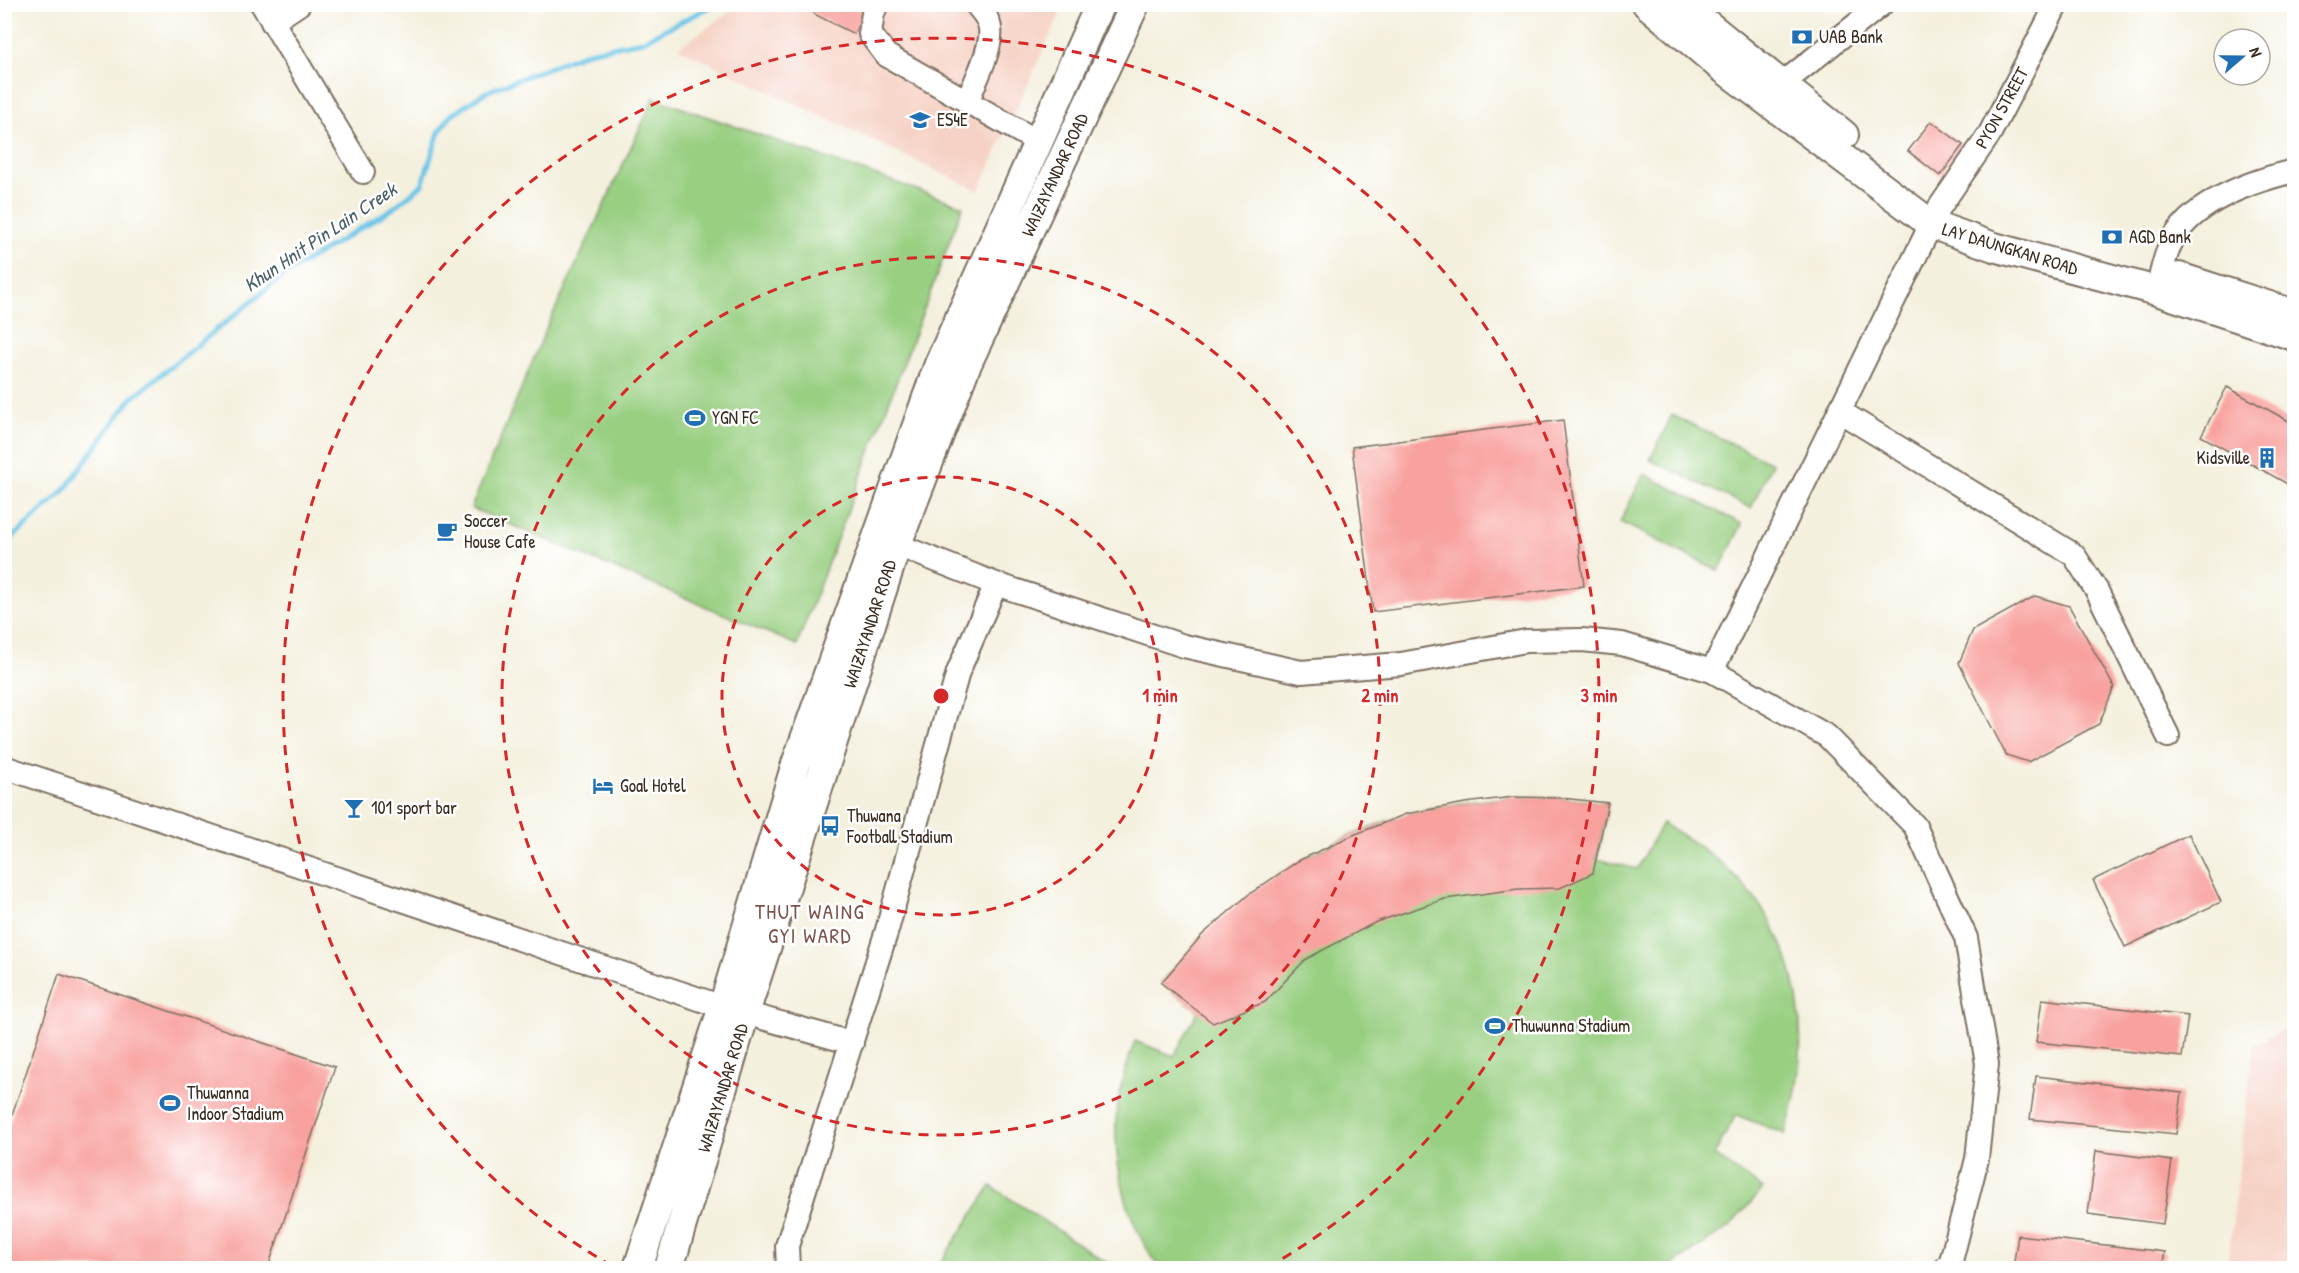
<svg xmlns="http://www.w3.org/2000/svg" width="2299" height="1273" font-family="'Patrick Hand',sans-serif">
  <style>
    .built { fill: #f6d1c5 }
    .green { fill: #98cf81; stroke: #6a7c50; stroke-width: 1.5 }
    .lines { fill: none; stroke-linecap: round; stroke-linejoin: round }
    .stream { stroke: #68c4e6; stroke-width: 5 }
    .building { fill: #f8a19e }
    .minor-casing { stroke: #7c6f61; stroke-width: 26 }
    .major-casing { stroke: #7c6f61; stroke-width: 32 }
    .minor { stroke: #fff; stroke-width: 22 }
    .major { stroke: #fff; stroke-width: 28 }
    .ring { fill: none; stroke: #d62828; stroke-width: 3; stroke-dasharray: 10 8 }
    .labels { text-anchor: middle; stroke-width: 5; stroke-linejoin: round; paint-order: stroke }
    .poi-label { font-size: 18px; fill: #3b2a1e; stroke: #fff; text-anchor: start }
    .street-label { font-size: 18px; fill: #3b2a1e; stroke: #fff }
    .water-label { font-size: 20px; font-style: italic; fill: #4b6064; stroke: #fff }
    .quarter-label { font-size: 21px; letter-spacing: 1.5px; fill: #7d544b; stroke: #fff }
    .centre { fill: #d62828; stroke: #fff; stroke-width: 3 }
    .ring-label { font-size: 18px; text-anchor: middle; font-weight: bold; fill: #d62828; stroke: #fff; stroke-width: 5; stroke-linejoin: round; paint-order: stroke }
  </style>
  <rect width="100%" height="100%" fill="#fff"/>
  <filter id="ink" filterUnits="userSpaceOnUse"><feTurbulence type="fractalNoise" baseFrequency=".0167" numOctaves="2"/><feDisplacementMap in="SourceGraphic" scale="12" xChannelSelector="R" yChannelSelector="G"/><feConvolveMatrix kernelMatrix="1 2 1 2 8 2 1 2 1" color-interpolation-filters="sRGB"/></filter>
  <filter id="wash" filterUnits="userSpaceOnUse"><feTurbulence type="fractalNoise" baseFrequency=".008" numOctaves="4" result="noise"/><feDisplacementMap in="SourceGraphic" scale="24" xChannelSelector="R" yChannelSelector="G"/><feGaussianBlur stdDeviation="1.35" result="paint"/><feColorMatrix in="noise" values="0 0 0 0 0 0 0 0 0 0 0 0 0 0 0 0 0 1.4 0 .05"/><feComposite in="paint" operator="in"/></filter>
  <g filter="url(#wash)">
    <rect width="100%" height="100%" fill="#f4f0de"/>
    <path class="built" d="M 739,5 L 1064,5 L 979,191 L 678,48 Z
      M 2294,1025 L 2294,1268 L 2227,1268 L 2254,1044 Z"/>
    <path class="green" d="M 654,98 L 963,206 L 797,645 L 471,508 L 546,329 Z
      M 1672,415 L 1772,463 L 1751,508 L 1650,460 Z
      M 1644,474 L 1742,524 L 1719,571 L 1620,522 Z
      M 1513,797 L 1561,798 L 1608,803 L 1597,859 L 1637,869 L 1662,823 C 1687,838 1712,853 1733,874 C 1805,944 1814,1043 1785,1134 L 1736,1115 L 1714,1155 L 1763,1189 L 1729,1227 L 1668,1268 L 1161,1268 C 1129,1231 1114,1170 1116,1122 C 1117,1094 1126,1067 1135,1041 L 1174,1056 L 1198,1011 L 1161,983 C 1233,900 1299,849 1405,815 C 1439,804 1477,801 1513,797 Z
      M 991,1186 L 1115,1268 L 937,1268 Z"/>
    <g class="lines">
      <path class="stream" d="M 4,545 L 63,492 L 131,399 L 284,275 L 392,209 L 422,185 L 439,132 L 451,115 L 486,92 L 588,52 L 642,41 L 716,4"/>
    </g>
    <g id="blocks">
      <path class="building" d="M 804,4 L 868,4 L 854,34 L 816,15 Z
        M 1931,121 L 1963,145 L 1940,176 L 1908,151 Z
        M 2227,387 L 2294,424 L 2294,479 L 2291,486 L 2201,436 Z
        M 1563,420 L 1584,586 L 1373,612 L 1352,447 Z
        M 2035,596 L 2069,606 L 2114,687 L 2099,724 L 2028,762 L 2006,755 L 1959,663 L 1973,630 Z
        M 1513,797 L 1561,798 L 1608,803 L 1593,873 L 1560,888 L 1518,889 L 1445,899 L 1376,922 L 1306,959 L 1265,1002 L 1213,1023 L 1161,983 L 1202,935 L 1248,895 L 1298,861 L 1351,836 L 1406,814 L 1465,803 Z
        M 2189,834 L 2221,902 L 2125,947 L 2093,880 Z
        M 59,974 L 335,1067 L 268,1268 L 4,1267 L 4,1139 Z
        M 2042,999 L 2188,1016 L 2182,1057 L 2036,1042 Z
        M 2036,1076 L 2182,1093 L 2176,1134 L 2030,1119 Z
        M 2096,1151 L 2172,1161 L 2163,1224 L 2088,1214 Z
        M 2018,1235 L 2165,1252 L 2162,1268 L 2013,1268 Z"/>
    </g>
  </g>
  <g filter="url(#ink)">
    <use href="#blocks" fill-opacity="0" stroke="#7c6f61" stroke-width="1.5"/>
    <g class="lines">
      <g class="minor-casing">
        <path id="minor" d="M 262,4 L 363,172
          M 877,4 L 873,13 L 870,34 L 886,55 L 1040,143
          M 272,22 L 299,4
          M 1781,85 L 1882,4
          M 967,102 C 974,83 996,43 989,24 C 987,16 981,11 976,4
          M 2157,291 C 2161,275 2164,256 2172,241 C 2194,201 2253,181 2294,171
          M 1839,411 L 2074,555 L 2097,591 L 2168,736
          M 882,539 L 996,584 L 1184,646 L 1301,672 L 1401,664 L 1526,641 L 1582,640 L 1622,644 L 1712,671 L 1827,736 L 1915,826 L 1966,938 L 1987,1064 L 1977,1159 L 1951,1261 L 1946,1268
          M 1712,671 L 1939,208 L 1989,135 L 2057,4
          M 4,767 L 723,1007 L 852,1043
          M 788,1268 L 787,1246 L 887,930 L 958,672 L 996,584"/>
      </g>
      <g class="major-casing">
        <path id="major" d="M 1647,4 L 1720,66 L 1931,224 L 1994,247 L 2157,291 L 2294,336
          M 1682,4 L 1844,135
          M 2179,277 L 2294,314
          M 638,1268 L 723,1007 L 796,764 L 939,364 L 1100,4
          M 669,1268 L 745,1013 L 897,544 L 966,366 L 1135,4"/>
      </g>
      <use href="#minor" class="minor"/>
      <use href="#major" class="major"/>
    </g>
  </g>
  <g class="ring">
    <circle cx="941" cy="696" r="219"/>
    <circle cx="941" cy="696" r="439"/>
    <path d="M612 1266A658 658 0 1 1 1270 1266"/>
  </g>
  <defs>
    <g id="bank-bare" transform="scale(1.62)"><path d="M-6-4H6V4H-6ZM0-2.3a2.3 2.3 0 1 0 0 4.6a2.3 2.3 0 1 0 0-4.6Z" fill="#1f6fb2" stroke="#fff" stroke-width="2.5" paint-order="stroke"/></g>
    <g id="school-bare" transform="scale(1.62)"><path d="M0-5L7-2L0 1L-7-2ZM-4 1L0 2.5L4 1V4Q0 6-4 4Z" fill="#1f6fb2" stroke="#fff" stroke-width="2.5" paint-order="stroke"/></g>
    <g id="stadium-bare" transform="scale(1.62)"><path d="M0-5a6.5 5 0 1 0 0 10a6.5 5 0 1 0 0-10ZM-3.5-1.8h7v3.6h-7Z" fill="#1f6fb2" stroke="#fff" stroke-width="2.5" paint-order="stroke"/></g>
    <g id="building-bare" transform="scale(1.62)"><path d="M-4-6H4V6H1V3H-1V6H-4ZM-2.5-4.3h1.7v1.8h-1.7ZM.8-4.3h1.7v1.8H.8ZM-2.5-1h1.7V.8h-1.7ZM.8-1h1.7V.8H.8Z" fill="#1f6fb2" stroke="#fff" stroke-width="2.5" paint-order="stroke"/></g>
    <g id="cafe-bare" transform="scale(1.62)"><path d="M-5.5-4.5H6V0H3Q3 3.5 0 3.5H-2.5Q-5.5 3.5-5.5 0ZM3-3.2v2h1.7v-2ZM-6 4.5H4V6H-6Z" fill="#1f6fb2" stroke="#fff" stroke-width="2.5" paint-order="stroke"/></g>
    <g id="hotel-bare" transform="scale(1.62)"><path d="M-6-4.5h1.5V1H6V5H4.5V3h-9V5H-6ZM-4 0a1.8 1.8 0 1 1 3.6 0ZM.5 0V-2.5h3Q6-2.5 6 0Z" fill="#1f6fb2" stroke="#fff" stroke-width="2.5" paint-order="stroke"/></g>
    <g id="bar-bare" transform="scale(1.62)"><path d="M-6-5H6L.8 .8V4.5H3.5V6h-7V4.5H-.8V.8Z" fill="#1f6fb2" stroke="#fff" stroke-width="2.5" paint-order="stroke"/></g>
    <g id="bus-bare" transform="scale(1.62)"><path d="M-5-6H5V4H4V6H2V4H-2V6H-4V4H-5ZM-3.5-4V0h7V-4ZM-3.5 1.2v1.5H-2V1.2ZM2 1.2v1.5H3.5V1.2Z" fill="#1f6fb2" stroke="#fff" stroke-width="2.5" paint-order="stroke"/></g>
  </defs>
  <g fill-rule="evenodd">
    <use href="#bank-bare" x="1802" y="37"/>
    <use href="#school-bare" x="920" y="120"/>
    <use href="#bank-bare" x="2112" y="237"/>
    <use href="#stadium-bare" x="695" y="418"/>
    <use href="#building-bare" x="2267" y="458"/>
    <use href="#cafe-bare" x="447" y="531"/>
    <use href="#hotel-bare" x="603" y="786"/>
    <use href="#bar-bare" x="354" y="808"/>
    <use href="#bus-bare" x="830" y="826"/>
    <use href="#stadium-bare" x="1495" y="1026"/>
    <use href="#stadium-bare" x="170" y="1103"/>
  </g>
  <g class="labels">
    <g class="poi-label">
      <text x="1819" y="43">UAB Bank</text>
      <text x="937" y="126">ES4E</text>
      <text x="2129" y="243">AGD Bank</text>
      <text x="712" y="424">YGN FC</text>
      <text x="2250" y="464" text-anchor="end">Kidsville</text>
      <text x="464" y="527">Soccer<tspan x="464" dy="21">House Cafe</tspan></text>
      <text x="620" y="792">Goal Hotel</text>
      <text x="371" y="814">101 sport bar</text>
      <text x="847" y="822">Thuwana<tspan x="847" dy="21">Football Stadium</tspan></text>
      <text x="1512" y="1032">Thuwunna Stadium</text>
      <text x="187" y="1099">Thuwanna<tspan x="187" dy="21">Indoor Stadium</tspan></text>
    </g>
    <g class="street-label">
      <text transform="translate(2002 108) rotate(-61)" y="6">PYON STREET</text>
      <text transform="translate(1055 175) rotate(-65)" y="6">WAIZAYANDAR ROAD</text>
      <text transform="translate(2010 249) rotate(17)" y="6">LAY DAUNGKAN ROAD</text>
      <text transform="translate(870 624) rotate(-72)" y="6">WAIZAYANDAR ROAD</text>
      <text transform="translate(723 1088) rotate(-73)" y="6">WAIZAYANDAR ROAD</text>
    </g>
    <g class="water-label">
      <text transform="translate(320 237) rotate(-34)" y="7">Khun Hnit Pin Lain Creek</text>
    </g>
    <g class="quarter-label">
      <text x="810" y="919">THUT WAING<tspan x="810" dy="24">GYI WARD</tspan></text>
    </g>
  </g>
  <circle cx="941" cy="696" r="9" class="centre"/>
  <g class="ring-label">
    <text x="1160" y="702">1 min</text>
    <text x="1380" y="702">2 min</text>
    <text x="1599" y="702">3 min</text>
  </g>
  <rect width="2299" height="1273" fill="none" stroke="#fff" stroke-width="24"/>
  <g transform="translate(2242 57) rotate(70)"><circle r="28" fill="#ffffff" stroke="#b1aaa5" stroke-width="1.5"/>
  <path d="M0-4.5L10 22L0 15L-10 22Z" fill="#1f6fb2"/>
  <text y="-9" font-size="16" font-weight="bold" text-anchor="middle" fill="#3b2a1e">N</text>
  </g>
</svg>
